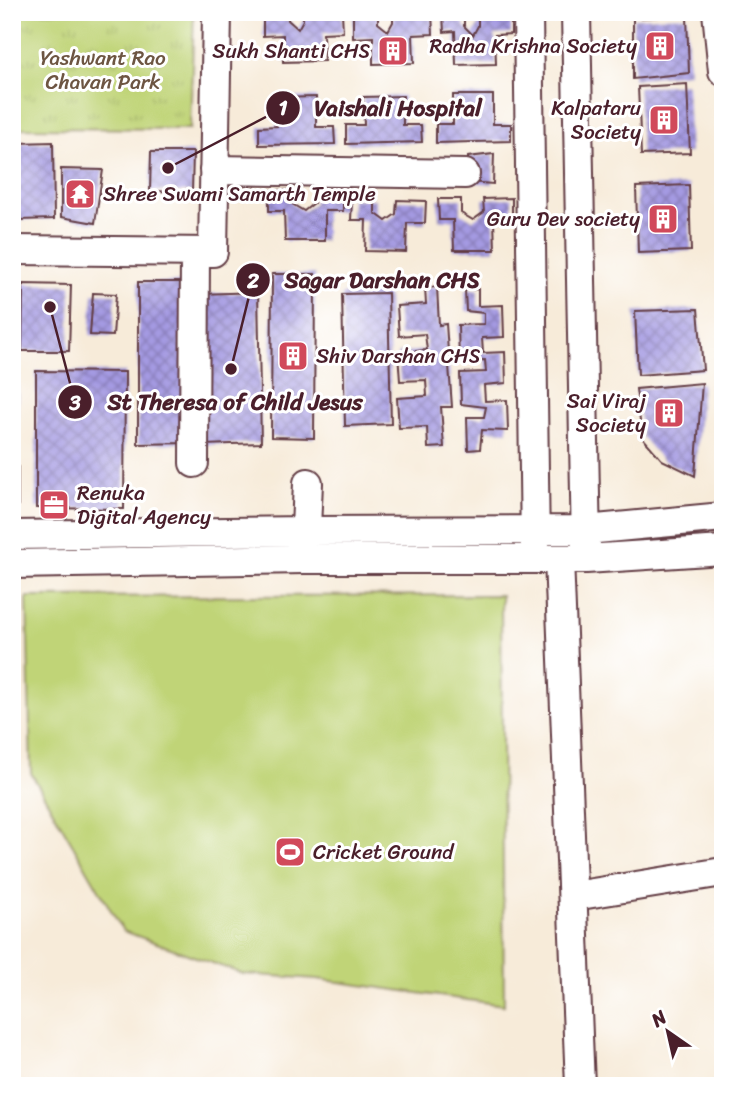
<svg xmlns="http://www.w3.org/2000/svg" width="735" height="1098" font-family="Sriracha,sans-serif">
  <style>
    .green { fill: #c0d477; stroke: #857a51; stroke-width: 2 }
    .park { fill: url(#park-tufts); stroke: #857a51; stroke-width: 2 }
    .building { fill: url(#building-cross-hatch) }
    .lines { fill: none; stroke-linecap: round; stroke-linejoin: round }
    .minor-casing { stroke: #643e45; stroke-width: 32 }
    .minor { stroke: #fff; stroke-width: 28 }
    .labels { text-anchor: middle; stroke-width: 6; stroke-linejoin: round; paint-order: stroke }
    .poi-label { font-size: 21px; fill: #4a1f2b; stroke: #fff; text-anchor: end }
    .park-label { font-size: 21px; fill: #6d5542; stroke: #fff }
    .leader { fill: none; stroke: #4a1f2b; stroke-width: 2.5 }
    .callout-dot { fill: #4a1f2b; stroke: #fff; stroke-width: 2.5 }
    .mark-label { font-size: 21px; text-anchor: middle; font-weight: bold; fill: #fff }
    .callout-label { font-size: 23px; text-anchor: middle; font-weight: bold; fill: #4a1f2b; stroke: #fff; stroke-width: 6; stroke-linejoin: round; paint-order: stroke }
  </style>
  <defs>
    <pattern id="park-tufts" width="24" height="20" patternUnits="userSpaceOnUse" patternTransform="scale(1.75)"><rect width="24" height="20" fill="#c0d477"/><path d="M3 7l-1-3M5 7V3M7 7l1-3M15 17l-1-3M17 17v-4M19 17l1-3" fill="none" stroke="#a6b667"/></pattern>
    <pattern id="building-cross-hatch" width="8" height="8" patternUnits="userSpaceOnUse" patternTransform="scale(1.75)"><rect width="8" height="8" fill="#a49ae2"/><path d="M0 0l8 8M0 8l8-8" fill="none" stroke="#887db7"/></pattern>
  </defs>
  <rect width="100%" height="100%" fill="#fff"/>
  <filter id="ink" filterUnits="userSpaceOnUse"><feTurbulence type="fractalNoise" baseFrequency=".0143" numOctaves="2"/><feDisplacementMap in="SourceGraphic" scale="14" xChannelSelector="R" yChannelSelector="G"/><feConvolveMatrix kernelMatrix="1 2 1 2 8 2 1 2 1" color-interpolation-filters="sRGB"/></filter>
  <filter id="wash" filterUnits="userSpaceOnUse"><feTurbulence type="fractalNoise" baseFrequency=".00686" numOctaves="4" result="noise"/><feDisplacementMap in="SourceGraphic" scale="28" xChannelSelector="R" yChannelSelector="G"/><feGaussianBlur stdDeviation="1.57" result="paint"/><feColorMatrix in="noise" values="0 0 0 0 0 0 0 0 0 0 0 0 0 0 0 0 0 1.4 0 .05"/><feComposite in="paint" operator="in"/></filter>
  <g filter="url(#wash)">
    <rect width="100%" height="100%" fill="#f7ebd9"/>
    <path class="green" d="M 501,595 L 504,1005 L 317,979 L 243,974 L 123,931 L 31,773 L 27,597 Z"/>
    <path class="park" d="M 12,12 L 194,12 L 190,129 L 12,128 Z"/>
    <g id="blocks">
      <path class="building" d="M 263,12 L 288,12 L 288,20 L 298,29 L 303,20 L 303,12 L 342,12 L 343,32 L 323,33 L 324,61 L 283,62 L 283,35 L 263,36 Z
        M 353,12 L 378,12 L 378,23 L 388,31 L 393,22 L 393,12 L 432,12 L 433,34 L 413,35 L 414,63 L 373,64 L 373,37 L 353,38 Z
        M 511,12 L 511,34 L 495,35 L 496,64 L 456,65 L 455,31 L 444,32 L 443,14 L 464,13 L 464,26 L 473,35 L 478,26 L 478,13 Z
        M 687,16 L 689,73 L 633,79 L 633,18 Z
        M 687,84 L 690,153 L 641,155 L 638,87 Z
        M 453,95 L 493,95 L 493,124 L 511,124 L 511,141 L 436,143 L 436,124 L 453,124 Z
        M 403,96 L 403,125 L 421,125 L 422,142 L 346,144 L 346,125 L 364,125 L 363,97 Z
        M 316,97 L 316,127 L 334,127 L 335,144 L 259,145 L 259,127 L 277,126 L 276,98 Z
        M 53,142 L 54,219 L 18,220 L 17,143 Z
        M 151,152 L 193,152 L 192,192 L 150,191 Z
        M 494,154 L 493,184 L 468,182 L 468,157 Z
        M 61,169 L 103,170 L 95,223 L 61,217 Z
        M 689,185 L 691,251 L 638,253 L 636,187 Z
        M 314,189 L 343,189 L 343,211 L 325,211 L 325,241 L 285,241 L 284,211 L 269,211 L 269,190 L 292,190 L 292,204 L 304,211 L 314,203 Z
        M 512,198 L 512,220 L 494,220 L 495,250 L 454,250 L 453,220 L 439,220 L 438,199 L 461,199 L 461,213 L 473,220 L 484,212 L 483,199 Z
        M 352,199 L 375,199 L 375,213 L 386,221 L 396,214 L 397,200 L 426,201 L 425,223 L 407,223 L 406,252 L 365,251 L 366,220 L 351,220 Z
        M 272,274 L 315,274 L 314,438 L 271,437 Z
        M 138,282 L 187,282 L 188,443 L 138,444 Z
        M 23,284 L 71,285 L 69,351 L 22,351 Z
        M 437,287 L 439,325 L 446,324 L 452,407 L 441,407 L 444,447 L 428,448 L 427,427 L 399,428 L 397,398 L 427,396 L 426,380 L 400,381 L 398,353 L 427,350 L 425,334 L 399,336 L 397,306 L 426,304 L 425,288 Z
        M 478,289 L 478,306 L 503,305 L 504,337 L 482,338 L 483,353 L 505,352 L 506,383 L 484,385 L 485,401 L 507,400 L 508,431 L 482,430 L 480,449 L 468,450 L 467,417 L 484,417 L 486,407 L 461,404 L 460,373 L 486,372 L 485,360 L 459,361 L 458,325 L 484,324 L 484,313 L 466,311 L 465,290 Z
        M 258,292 L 261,443 L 203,445 L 200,294 Z
        M 93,293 L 116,294 L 113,336 L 90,335 Z
        M 388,293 L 391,424 L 345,426 L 342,294 Z
        M 698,309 L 703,370 L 638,375 L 635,311 Z
        M 12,371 L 18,371 L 18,510 L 12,509 Z
        M 36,371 L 125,372 L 124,509 L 36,508 Z
        M 702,383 L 695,476 L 662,460 L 642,437 L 636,389 Z"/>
    </g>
  </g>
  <g filter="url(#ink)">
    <use href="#blocks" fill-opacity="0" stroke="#643e45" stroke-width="2"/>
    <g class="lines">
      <g class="minor-casing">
        <path id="minor" d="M 528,12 L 535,550
          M 576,12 L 586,548
          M 717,12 L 723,71
          M 214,170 L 465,174
          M 12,250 L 213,252 L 217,12
          M 194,463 L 195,252
          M 12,535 L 305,531 L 586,530 L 723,517
          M 305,550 L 308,483
          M 559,559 L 580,1086
          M 12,564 L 304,559 L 586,559 L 723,550
          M 574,896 L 723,872"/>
      </g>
      <use href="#minor" class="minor"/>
    </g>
  </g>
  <defs>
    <g id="building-square" transform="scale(1.575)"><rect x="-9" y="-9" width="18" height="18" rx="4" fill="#d1495b" stroke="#fff"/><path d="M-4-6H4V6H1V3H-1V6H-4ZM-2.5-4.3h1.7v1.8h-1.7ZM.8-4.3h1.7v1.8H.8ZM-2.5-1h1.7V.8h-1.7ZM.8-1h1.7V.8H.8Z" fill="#fff"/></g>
    <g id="temple-square" transform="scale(1.575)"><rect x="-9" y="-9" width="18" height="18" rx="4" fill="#d1495b" stroke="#fff"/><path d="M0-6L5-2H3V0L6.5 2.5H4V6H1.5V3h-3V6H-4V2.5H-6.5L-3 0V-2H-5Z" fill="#fff"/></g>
    <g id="office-square" transform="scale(1.575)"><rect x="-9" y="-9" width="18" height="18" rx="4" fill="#d1495b" stroke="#fff"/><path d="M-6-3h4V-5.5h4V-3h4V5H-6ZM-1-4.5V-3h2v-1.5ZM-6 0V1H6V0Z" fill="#fff"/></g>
    <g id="stadium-square" transform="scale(1.575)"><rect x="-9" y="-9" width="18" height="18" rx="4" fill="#d1495b" stroke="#fff"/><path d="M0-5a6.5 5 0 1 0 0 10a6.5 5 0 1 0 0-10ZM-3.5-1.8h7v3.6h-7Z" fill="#fff"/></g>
  </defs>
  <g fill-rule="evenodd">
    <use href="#building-square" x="660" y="46"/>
    <use href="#building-square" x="393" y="51"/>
    <use href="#building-square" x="664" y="120"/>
    <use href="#temple-square" x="80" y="194"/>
    <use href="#building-square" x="663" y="219"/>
    <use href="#building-square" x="293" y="356"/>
    <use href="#building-square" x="669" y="413"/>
    <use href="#office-square" x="54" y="505"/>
    <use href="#stadium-square" x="290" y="852"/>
  </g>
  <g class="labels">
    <g class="poi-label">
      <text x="637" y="53">Radha Krishna Society</text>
      <text x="370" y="58">Sukh Shanti CHS</text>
      <text x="641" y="115">Kalpataru<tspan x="641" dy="24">Society</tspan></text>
      <text x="103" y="201" text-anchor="start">Shree Swami Samarth Temple</text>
      <text x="640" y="226">Guru Dev society</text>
      <text x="316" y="363" text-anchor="start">Shiv Darshan CHS</text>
      <text x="646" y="408">Sai Viraj<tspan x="646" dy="24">Society</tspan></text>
      <text x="77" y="500" text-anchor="start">Renuka<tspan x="77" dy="24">Digital Agency</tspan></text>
      <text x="313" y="859" text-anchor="start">Cricket Ground</text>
    </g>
    <g class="park-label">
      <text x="103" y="65">Yashwant Rao<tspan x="103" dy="24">Chavan Park</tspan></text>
    </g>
  </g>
  <path class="leader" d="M168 168L283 108M231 369L253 280M50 307L75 402"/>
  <g class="callout-dot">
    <circle cx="168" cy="168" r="7"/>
    <circle cx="231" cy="369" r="7"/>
    <circle cx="50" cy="307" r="7"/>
    <circle cx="283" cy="108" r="18"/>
    <circle cx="253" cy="280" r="18"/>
    <circle cx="75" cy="402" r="18"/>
  </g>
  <g class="mark-label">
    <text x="283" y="115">1</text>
    <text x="253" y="288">2</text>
    <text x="75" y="410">3</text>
  </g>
  <g class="callout-label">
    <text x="398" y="116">Vaishali Hospital</text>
    <text x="382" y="288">Sagar Darshan CHS</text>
    <text x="235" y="410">St Theresa of Child Jesus</text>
  </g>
  <rect width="735" height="1098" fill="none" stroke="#fff" stroke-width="42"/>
  <g transform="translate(668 1032) rotate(326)" stroke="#ffffff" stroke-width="5" paint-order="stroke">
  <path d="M0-5L12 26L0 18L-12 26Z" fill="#4a1f2b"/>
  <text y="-10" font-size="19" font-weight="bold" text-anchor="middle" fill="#4a1f2b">N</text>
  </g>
</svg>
